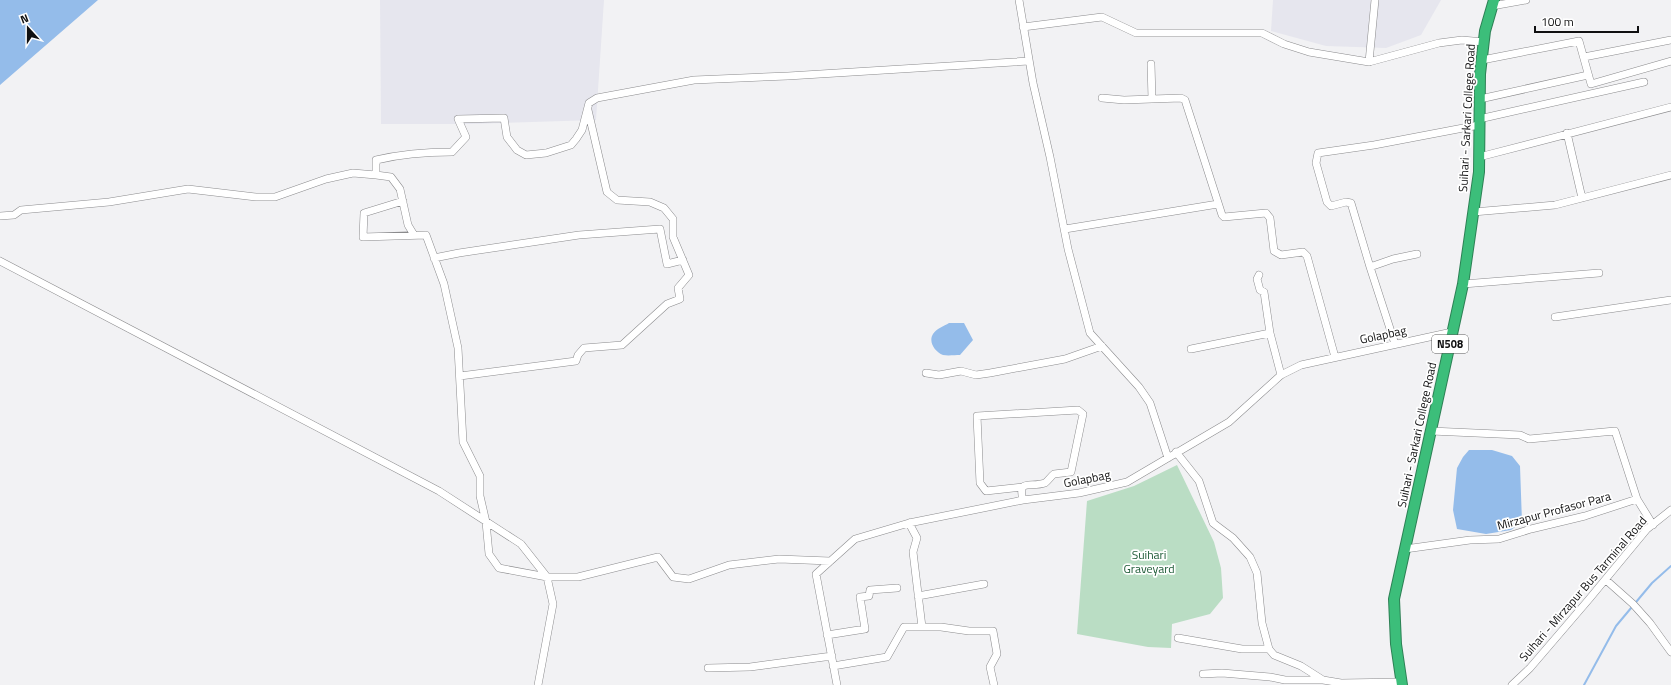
<svg xmlns="http://www.w3.org/2000/svg" width="1671" height="685" font-family="'Titillium Web',sans-serif">
  <style>
    .built { fill: #e6e6ee }
    .green { fill: #baddc4 }
    .water { fill: #94bcea }
    .lines { fill: none; stroke-linecap: round; stroke-linejoin: round }
    .stream { stroke: #94bcea; stroke-width: 2 }
    .minor-casing { stroke: #8b8b8d; stroke-width: 8 }
    .highway-casing { stroke: #2d8155; stroke-width: 12 }
    .minor { stroke: #fff; stroke-width: 7 }
    .highway { stroke: #3cbe7a; stroke-width: 10 }
    .labels { text-anchor: middle; stroke-width: 3.5; stroke-linejoin: round; paint-order: stroke }
    .shield { fill: #fff; stroke: #585858; stroke-width: 1 }
    .shield-label { font-size: 11px; font-weight: bold; fill: #101011 }
    .street-label { font-size: 12px; fill: #101011; stroke: #fff }
    .park-label { font-size: 12px; fill: #1d5a36; stroke: #fff }
  </style>
  <rect width="100%" height="100%" fill="#f2f2f4"/>
  <path class="built" d="M 380,0 L 604,0 L 596,120 L 469,124 L 381,124 Z
    M 1273,0 L 1441,0 L 1421,35 L 1386,48 L 1326,46 L 1271,31 Z"/>
  <path class="green" d="M 1177,465 L 1214,542 L 1221,568 L 1223,598 L 1210,614 L 1172,624 L 1171,648 L 1148,647 L 1077,634 L 1087,501 L 1134,486 Z"/>
  <path class="water" d="M 0,0 L 98,0 L 0,85 Z
    M 949,323 L 964,323 L 973,340 L 960,355 C 955,355 948,356 943,355 C 935,352 928,342 933,334 C 936,329 944,326 949,323 Z
    M 1469,450 L 1492,450 L 1512,456 L 1520,466 L 1522,522 L 1511,530 L 1486,534 L 1457,529 L 1453,510 L 1457,468 L 1463,457 Z"/>
  <g class="lines">
    <path class="stream" d="M 1584,685 L 1616,626 L 1652,583 L 1671,566"/>
    <g class="minor-casing">
      <path id="minor" d="M 1019,0 L 1033,83 L 1050,157 L 1068,249 L 1090,333 L 1139,387 L 1150,403 L 1168,458
        M 1492,6 L 1526,0
        M 1023,27 L 1102,17 L 1136,33 L 1262,33 L 1284,44 L 1309,52 L 1369,62 L 1439,43 L 1462,40 L 1484,42
        M 1584,57 L 1671,40
        M 1482,60 L 1579,41 L 1591,84 L 1671,61
        M 1369,62 L 1375,0
        M 1151,64 L 1152,99 L 1181,98 L 1185,100 L 1222,215 L 1224,217 L 1266,213 L 1270,218 L 1274,251 L 1281,255 L 1303,252 L 1307,256 L 1335,357
        M 1102,98 L 1124,100 L 1152,99
        M 1480,99 L 1588,75
        M 1479,119 L 1644,82
        M 1567,133 L 1582,198
        M 1479,157 L 1671,107
        M 403,201 L 364,213 L 363,237 L 426,235 L 444,284 L 458,348 L 463,442 L 480,476 L 480,496 L 486,522 L 489,554 L 499,568 L 547,577 L 578,577 L 658,557 L 673,577 L 689,579 L 729,565 L 779,559 L 830,561
        M 1473,212 L 1555,205 L 1671,175
        M 0,216 L 14,215 L 21,210 L 109,202 L 188,189 L 256,197 L 275,197 L 326,179 L 353,173 L 376,175
        M 1065,229 L 1218,204
        M 414,235 L 408,225 L 400,189 L 391,177 L 376,175 L 376,160 C 401,154 426,152 452,152 L 466,137 L 458,119 L 504,118 L 507,137 L 517,150 L 526,155 L 546,153 L 571,145 L 576,139 L 582,130 L 589,103 L 597,98 L 694,80 L 788,76 L 1029,61
        M 1417,254 L 1393,259 L 1370,267 L 1351,203 L 1346,202 L 1331,206 L 1327,202 L 1316,163 L 1318,153 L 1374,145 L 1479,125
        M 434,258 L 459,253 L 579,235 L 660,229 L 667,264 L 683,260
        M 0,261 L 439,491 L 521,544 L 547,577 L 553,604 L 538,685
        M 1370,267 L 1395,344
        M 1259,275 L 1257,279 L 1260,290 L 1264,292 L 1270,333
        M 1463,284 L 1599,273
        M 1555,317 L 1671,300
        M 1191,349 L 1270,333 L 1281,375
        M 926,373 L 939,375 L 961,371 L 976,375 L 990,373 L 1065,359 L 1102,346
        M 460,376 L 576,361 L 578,355 L 584,348 L 622,345 L 667,304 L 680,299 L 678,288 L 689,275 L 673,237 L 673,219 L 664,208 L 650,202 L 617,200 L 607,192 L 588,110
        M 1431,431 L 1520,435 L 1529,439 L 1615,431 L 1637,499
        M 1176,452 L 1199,481 L 1213,523 L 1233,538 L 1250,557 L 1257,573 L 1262,623 L 1269,649 L 1274,655 L 1301,666 L 1323,680 L 1341,683 L 1401,682
        M 1022,487 L 986,491 L 980,483 L 977,416 L 1078,410 L 1083,414 L 1071,472 L 1054,474 C 1051,476 1048,481 1045,483 C 1031,488 1017,478 1023,500
        M 909,523 L 917,538 L 913,552 L 922,627
        M 1405,549 L 1470,540 L 1499,539 L 1531,529 L 1585,516 L 1637,499 L 1653,525
        M 1606,580 L 1633,604 L 1650,623 L 1671,652
        M 918,596 L 984,584
        M 827,635 L 865,629 L 860,597 L 869,596 L 870,590 L 897,588
        M 1178,638 L 1242,649 L 1269,649
        M 833,666 L 887,657 L 904,627 L 941,627 L 969,631 L 993,631 L 997,654 L 990,667 L 994,685
        M 708,668 L 750,667 L 832,656
        M 1203,674 L 1222,673 L 1270,677 L 1285,680 L 1323,680
        M 837,685 L 816,574 L 855,539 L 909,523 L 1023,500 L 1079,493 L 1127,482 L 1229,422 L 1281,375 L 1301,365 L 1452,332
        M 1512,685 L 1530,668 L 1590,598 L 1647,529 L 1671,510"/>
    </g>
    <g class="highway-casing">
      <path id="highway" d="M 1402,685 L 1396,644 L 1394,599 L 1463,284 L 1479,172 L 1480,74 L 1485,31 L 1494,0"/>
    </g>
    <use href="#minor" class="minor"/>
    <use href="#highway" class="highway"/>
  </g>
  <g class="labels">
    <rect class="shield" x="1432" y="335" width="36" height="18" rx="3"/>
    <g class="shield-label">
      <text x="1450" y="348">N508</text>
    </g>
    <g class="street-label">
      <text transform="translate(1467 118) rotate(-87)" y="4">Suihari - Sarkari College Road</text>
      <text transform="translate(1383 335) rotate(-12)" y="4">Golapbag</text>
      <text transform="translate(1417 435) rotate(-78)" y="4">Suihari - Sarkari College Road</text>
      <text transform="translate(1087 479) rotate(-11)" y="4">Golapbag</text>
      <text transform="translate(1554 511) rotate(-15)" y="4">Mirzapur Profasor Para</text>
      <text transform="translate(1583 589) rotate(-49)" y="4">Suihari - Mirzapur Bus Tarminal Road</text>
    </g>
    <g class="park-label">
      <text x="1149" y="559">Suihari<tspan x="1149" dy="14">Graveyard</tspan></text>
    </g>
  </g>
  <g transform="translate(28 28) rotate(339)" stroke="#ffffff" stroke-width="3" paint-order="stroke">
  <path d="M0-3L7 15L0 10L-7 15Z" fill="#101011"/>
  <text y="-6" font-size="11" font-weight="bold" text-anchor="middle" fill="#101011">N</text>
  </g>
  <path d="M1535 26v6h103v-6" fill="none" stroke="#101011" stroke-width="2"/>
  <text x="1541" y="26" font-size="12" fill="#101011" stroke="#ffffff" stroke-width="3" paint-order="stroke">100 m</text>
</svg>
